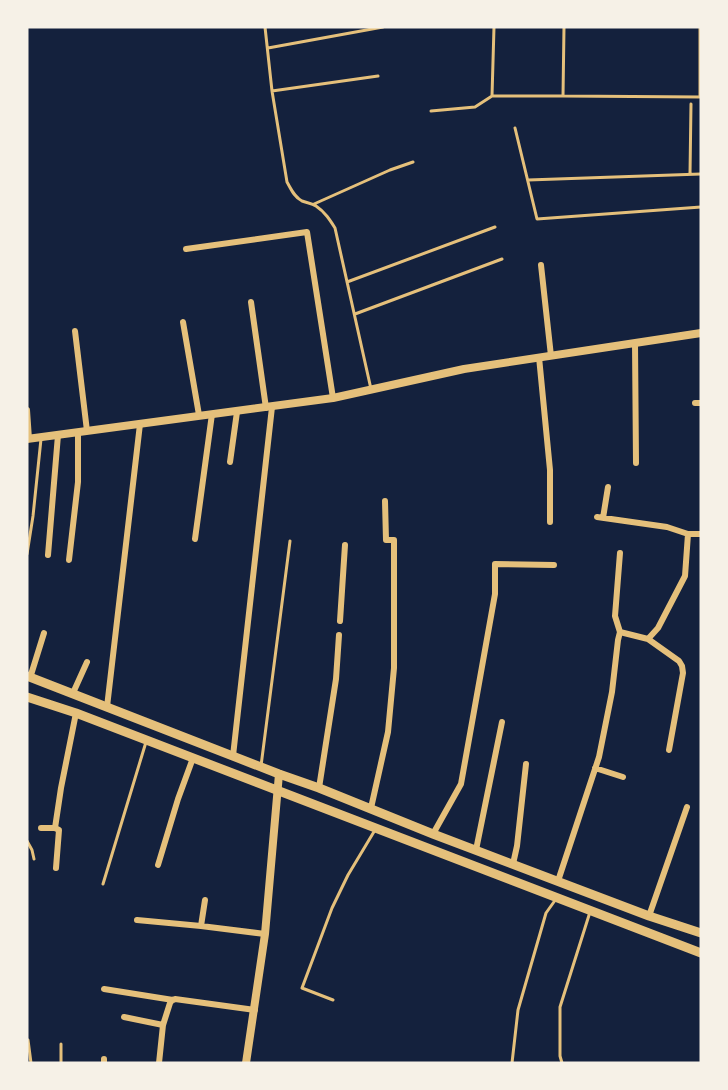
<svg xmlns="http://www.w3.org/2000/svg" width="728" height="1090" font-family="'Playfair Display',serif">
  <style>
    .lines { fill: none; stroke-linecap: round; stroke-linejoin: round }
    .service { stroke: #e5c07b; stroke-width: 3 }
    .minor { stroke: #e5c07b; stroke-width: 6 }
    .tertiary { stroke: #e5c07b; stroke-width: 8 }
    .secondary { stroke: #e5c07b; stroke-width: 8 }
    .primary { stroke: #e5c07b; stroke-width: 9 }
  </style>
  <rect width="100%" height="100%" fill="#14213d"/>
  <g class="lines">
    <path class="service" d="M 265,27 L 272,91 L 287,182 C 291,189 294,197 302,201 C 307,203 312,203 316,206 C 325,212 330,220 335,228 L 371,389
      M 494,27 L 492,96 L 563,96
      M 564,27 L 563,96 L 701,97
      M 268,48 L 383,27
      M 272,91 L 378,76
      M 700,97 L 700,27
      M 431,111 L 475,107 L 492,96
      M 515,128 L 537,219 L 701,207
      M 690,174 L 691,104
      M 528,180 L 701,174
      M 314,204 L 390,170 L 413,162
      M 347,282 L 495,227
      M 355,314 L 502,259
      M 27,554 L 33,516 L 41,439
      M 261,766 L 290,541
      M 27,841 L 32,850 L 34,859
      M 103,884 L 146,742
      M 333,1000 L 302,988 L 332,908 L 348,875 L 375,830
      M 28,1040 L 31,1063
      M 61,1044 L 61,1063
      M 512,1063 L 518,1010 L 546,913 L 556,899
      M 562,1063 L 560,1056 L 560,1007 L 590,912"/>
    <path class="minor" d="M 186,249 L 307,232 L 333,398
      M 541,265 L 551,356
      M 251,302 L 266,408
      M 183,322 L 199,415
      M 75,331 L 87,431
      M 635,343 L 636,463
      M 539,357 L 550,470 L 550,522
      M 695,403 L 701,403
      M 27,410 L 29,439
      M 230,462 L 237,412
      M 597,517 L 667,527 L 688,534 L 701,534
      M 603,518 L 608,487
      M 195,539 L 212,414
      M 620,553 L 615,616 L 620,632
      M 48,555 L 58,435
      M 69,560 L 78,482 L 78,432
      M 340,621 L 345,545
      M 648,639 L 679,661 L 682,666 L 683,673 L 669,750
      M 30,678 L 44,633
      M 73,693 L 87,662
      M 107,707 L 140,424
      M 233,756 L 272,407
      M 595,768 L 623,777
      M 319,788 L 336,679 L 339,635
      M 371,808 L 388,732 L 394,668 L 394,540 L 386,540 L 385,501
      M 41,828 L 55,828 L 61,788 L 76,713
      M 55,828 L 59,830 L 56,868
      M 433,834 L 461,784 L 495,594 L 495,564 L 554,565
      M 476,850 L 502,722
      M 513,864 L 517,846 L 526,764
      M 158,865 L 178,799 L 193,758
      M 558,881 L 599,757 L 612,692 L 618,640 L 620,632 L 648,639 L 658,628 L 685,576 L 688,534
      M 205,900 L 201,926 L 265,934
      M 649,916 L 687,807
      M 137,920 L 201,926
      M 104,989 L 173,1000
      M 124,1017 L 163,1025
      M 104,1063 L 104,1059
      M 159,1063 L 163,1025 L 170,1003 L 172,1000 L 175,999 L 255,1010"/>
    <path class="tertiary" d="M 246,1063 L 265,934 L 279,774"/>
    <path class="secondary" d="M 27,439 L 333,398 L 464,369 L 701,333"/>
    <path class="primary" d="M 27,676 L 279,774 L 319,788 L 433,834 L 649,916 L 701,933
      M 27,697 L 76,713 L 701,953"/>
  </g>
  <rect width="728" height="1090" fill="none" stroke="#f6f1e7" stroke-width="57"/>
</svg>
